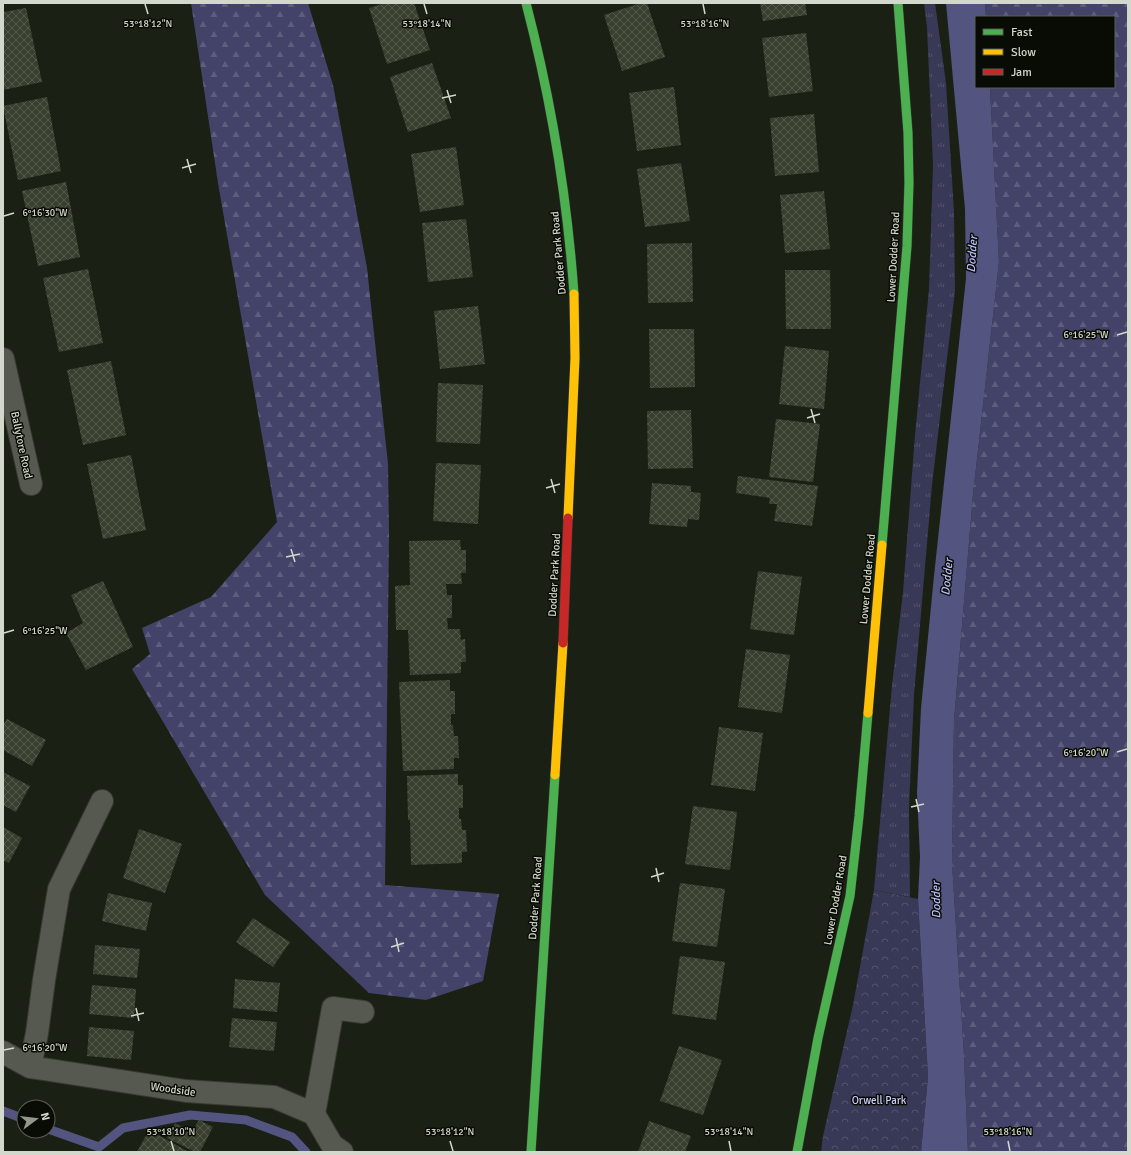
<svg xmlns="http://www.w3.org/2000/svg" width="1131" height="1155" font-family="Signika,sans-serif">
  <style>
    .grass { fill: url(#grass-tufts) }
    .forest { fill: url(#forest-firs) }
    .park { fill: url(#park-crowns) }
    .water { fill: #53547f }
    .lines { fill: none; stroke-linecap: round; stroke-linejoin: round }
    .stream { stroke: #53547f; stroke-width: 9 }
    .building { fill: url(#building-cross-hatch) }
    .street-casing { stroke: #373a31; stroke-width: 24 }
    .fast-casing { stroke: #373a31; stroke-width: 10 }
    .slow-casing { stroke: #373a31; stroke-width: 10 }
    .jam-casing { stroke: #373a31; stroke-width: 10 }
    .street { stroke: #565950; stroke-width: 22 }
    .fast { stroke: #4caf50; stroke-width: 9 }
    .slow { stroke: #ffc107; stroke-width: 9 }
    .jam { stroke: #c62828; stroke-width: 9 }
    .ticks { fill: none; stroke: #d2d8cb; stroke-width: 1.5 }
    .labels { text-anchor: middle; stroke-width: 3; stroke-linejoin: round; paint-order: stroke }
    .street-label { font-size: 11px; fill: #d2d8cb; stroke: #090c04 }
    .park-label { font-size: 11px; fill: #cccefd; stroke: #090c04 }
    .water-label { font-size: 12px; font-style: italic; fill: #bcbefb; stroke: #090c04 }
    .ticks-label { font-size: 10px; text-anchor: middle; fill: #d2d8cb; stroke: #090c04; stroke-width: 3; stroke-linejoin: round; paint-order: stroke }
  </style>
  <defs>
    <pattern id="grass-tufts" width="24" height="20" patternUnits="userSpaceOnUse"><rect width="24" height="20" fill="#383857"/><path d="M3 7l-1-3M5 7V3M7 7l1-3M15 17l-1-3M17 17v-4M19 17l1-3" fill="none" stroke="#54546e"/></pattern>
    <pattern id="forest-firs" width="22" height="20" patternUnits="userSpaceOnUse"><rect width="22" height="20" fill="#43436a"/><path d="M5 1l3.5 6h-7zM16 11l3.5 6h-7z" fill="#5d5d7e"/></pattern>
    <pattern id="park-crowns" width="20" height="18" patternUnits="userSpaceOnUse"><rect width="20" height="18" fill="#383857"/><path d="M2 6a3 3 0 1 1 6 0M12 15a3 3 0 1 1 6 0" fill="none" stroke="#54546e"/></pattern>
    <pattern id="building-cross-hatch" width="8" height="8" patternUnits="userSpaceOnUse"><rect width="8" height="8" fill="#383f2f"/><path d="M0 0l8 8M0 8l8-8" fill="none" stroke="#545a4c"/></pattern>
  </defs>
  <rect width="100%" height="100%" fill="#1b2014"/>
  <path class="grass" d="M 924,3 L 935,3 L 946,83 L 954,212 L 955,291 L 932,485 L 914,695 L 909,808 L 910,897 L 874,890 L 892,685 L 903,592 L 915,435 L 929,289 L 933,165 L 927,28 Z"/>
  <path class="forest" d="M 191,3 L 308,3 L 333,85 L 367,268 L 388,464 L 389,534 L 385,885 L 499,894 L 483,981 L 426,1000 L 369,993 L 265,895 L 132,669 L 150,654 L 142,628 L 211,597 L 277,522 L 218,183 Z
    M 985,3 L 1128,3 L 1128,1152 L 968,1152 L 964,1055 L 952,862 L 954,721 L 973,495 L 999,262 L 990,87 L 1114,87 L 1114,17 L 986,17 Z"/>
  <path class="park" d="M 874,890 L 918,899 L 928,1077 L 921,1152 L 821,1152 L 823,1136 L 853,1005 Z"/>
  <path class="water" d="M 946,3 L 985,3 L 986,17 L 976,17 L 976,87 L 990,87 L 999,262 L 973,495 L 954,721 L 952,862 L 964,1055 L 968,1152 L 921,1152 L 928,1077 L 918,899 L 920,857 L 917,793 L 921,708 L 934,576 L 966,278 L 965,209 Z"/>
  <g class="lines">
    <path class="stream" d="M 3,1111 L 24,1119
      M 48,1129 L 99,1147 L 123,1128 L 190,1115 L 246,1120 L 292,1137 L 306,1152"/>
  </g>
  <path class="building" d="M 385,3 L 414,3 L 430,50 L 387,64 L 369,8 Z
    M 641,3 L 647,3 L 665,57 L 622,71 L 604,15 Z
    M 760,3 L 805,3 L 807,15 L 763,21 Z
    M 26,8 L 42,82 L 3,90 L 3,12 Z
    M 806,33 L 813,91 L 769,97 L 762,38 Z
    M 432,63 L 451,118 L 408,132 L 390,77 Z
    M 674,87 L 681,145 L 637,151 L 629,93 Z
    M 47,97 L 61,171 L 18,180 L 3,106 Z
    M 814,114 L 819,172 L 775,176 L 770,118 Z
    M 456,147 L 464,205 L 420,212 L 411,154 Z
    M 681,163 L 690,221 L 645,227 L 637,169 Z
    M 66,182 L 80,257 L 38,266 L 22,191 Z
    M 824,191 L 830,249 L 785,253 L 780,195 Z
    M 466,219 L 473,277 L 428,282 L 422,223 Z
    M 692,243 L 693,302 L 648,303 L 647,244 Z
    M 88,269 L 103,343 L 59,352 L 43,278 Z
    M 785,270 L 830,270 L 831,329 L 786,329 Z
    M 478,306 L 485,364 L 440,369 L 434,311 Z
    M 649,329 L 694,329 L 695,387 L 650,388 Z
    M 785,346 L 829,351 L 824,409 L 779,404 Z
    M 111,361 L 126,435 L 83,445 L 67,370 Z
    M 438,383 L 483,385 L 480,444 L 436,442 Z
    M 691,410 L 693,468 L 648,469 L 647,411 Z
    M 776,419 L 820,424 L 813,482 L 769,477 Z
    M 131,455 L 146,530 L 103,539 L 87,464 Z
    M 436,463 L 481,465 L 478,524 L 433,521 Z
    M 738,476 L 818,486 L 812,526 L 774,521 L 777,504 L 769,504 L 770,498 L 736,493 Z
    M 652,483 L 691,486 L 691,492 L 701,493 L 699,520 L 688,519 L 687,527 L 649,524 Z
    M 460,540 L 461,550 L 466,550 L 466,573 L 461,573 L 462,584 L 446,584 L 447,595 L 452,595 L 452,618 L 447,618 L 448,629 L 460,629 L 461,640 L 465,639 L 466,662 L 461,662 L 461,673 L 410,675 L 408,630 L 396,630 L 395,586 L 410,585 L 409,541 Z
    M 758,571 L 802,577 L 794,635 L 750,629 Z
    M 103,581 L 133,647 L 86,670 L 66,633 L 83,623 L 71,595 Z
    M 746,649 L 790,655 L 782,713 L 738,707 Z
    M 450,680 L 450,691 L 455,691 L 455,714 L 451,714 L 451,725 L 453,725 L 454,736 L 458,736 L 459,758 L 454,758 L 454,769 L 403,771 L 399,682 Z
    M 7,719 L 46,740 L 32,766 L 3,750 L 3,725 Z
    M 719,727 L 763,733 L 755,791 L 711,785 Z
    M 3,772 L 30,786 L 16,812 L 3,805 Z
    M 458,774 L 458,785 L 463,785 L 463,808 L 459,808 L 459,819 L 461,819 L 462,830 L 466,830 L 467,852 L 462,852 L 462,863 L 411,865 L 410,820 L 408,820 L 407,776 Z
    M 693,806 L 737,812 L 730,870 L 685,864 Z
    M 3,827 L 22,838 L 9,863 L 3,860 Z
    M 139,829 L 182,844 L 165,893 L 123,878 Z
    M 680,883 L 725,889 L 717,947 L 672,941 Z
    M 108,893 L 152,903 L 146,931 L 102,921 Z
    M 253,918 L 290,942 L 273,967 L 236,942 Z
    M 95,945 L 140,949 L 137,978 L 93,974 Z
    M 680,956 L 725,962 L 716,1020 L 672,1014 Z
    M 235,979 L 280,983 L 277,1012 L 233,1008 Z
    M 92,985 L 136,989 L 134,1018 L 89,1014 Z
    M 232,1018 L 277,1022 L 274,1051 L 229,1047 Z
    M 89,1027 L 134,1031 L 131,1060 L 87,1056 Z
    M 679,1046 L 722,1060 L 703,1115 L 660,1101 Z
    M 199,1120 L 213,1127 L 200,1152 L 195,1152 L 167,1138 L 175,1123 L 192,1132 Z
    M 649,1121 L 691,1136 L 685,1152 L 638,1152 Z
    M 149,1130 L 189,1152 L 137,1152 Z"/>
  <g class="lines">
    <g class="street-casing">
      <path id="street" d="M 3,359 L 31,484
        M 3,1052 L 30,1067 L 186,1091 L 274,1097 L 314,1114 L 332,1145 L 342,1152
        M 30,1067 L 37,1033 L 44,980 L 59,889 L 102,801
        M 314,1114 L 333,1008 L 363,1012"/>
    </g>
    <g class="fast-casing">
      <path id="fast" d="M 526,3 C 551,99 567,195 574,294
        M 882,545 L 907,246 L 909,183 L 908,133 L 898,3
        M 531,1152 L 555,775
        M 797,1152 L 818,1038 L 850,896 L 859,816 L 868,713"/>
    </g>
    <g class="slow-casing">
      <path id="slow" d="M 568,518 L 575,358 L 574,294
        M 868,713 L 882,545
        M 555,775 L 563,643"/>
    </g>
    <g class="jam-casing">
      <path id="jam" d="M 563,643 L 568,518"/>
    </g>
    <use href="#street" class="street"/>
    <use href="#fast" class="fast"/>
    <use href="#slow" class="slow"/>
    <use href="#jam" class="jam"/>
  </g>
  <path class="ticks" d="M 145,4 L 148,14M 424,4 L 427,14M 703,4 L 705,14M 447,90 L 451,103M 442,98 L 456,95M 187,159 L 191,173M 182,168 L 196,164M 4,216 L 14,213M 1117,335 L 1127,332M 811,409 L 815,423M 807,418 L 820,414M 551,479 L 555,493M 546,488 L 560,484M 291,549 L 295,562M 286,557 L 300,554M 4,633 L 14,630M 1117,752 L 1127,749M 916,799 L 919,812M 911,807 L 924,804M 656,868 L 659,882M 651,877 L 664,873M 396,938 L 399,952M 391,947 L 404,943M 136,1008 L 139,1021M 131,1016 L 144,1013M 4,1050 L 14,1048M 171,1141 L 174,1151M 450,1141 L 453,1151M 729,1141 L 731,1151M 1008,1141 L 1010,1151"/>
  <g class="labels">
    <g class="street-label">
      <text transform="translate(558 253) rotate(-95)" y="4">Dodder Park Road</text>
      <text transform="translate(893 257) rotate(-87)" y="4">Lower Dodder Road</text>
      <text transform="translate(22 445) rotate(78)" y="4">Ballytore Road</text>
      <text transform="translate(554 575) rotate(-87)" y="4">Dodder Park Road</text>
      <text transform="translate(867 579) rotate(-85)" y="4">Lower Dodder Road</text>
      <text transform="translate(535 898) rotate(-86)" y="4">Dodder Park Road</text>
      <text transform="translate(835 900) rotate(-80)" y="4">Lower Dodder Road</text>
      <text transform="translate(173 1089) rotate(8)" y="4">Woodside</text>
    </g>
    <g class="park-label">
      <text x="879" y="1104">Orwell Park</text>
    </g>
    <g class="water-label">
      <text transform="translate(972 254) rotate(-86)" y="4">Dodder</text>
      <text transform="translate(947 577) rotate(-85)" y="4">Dodder</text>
      <text transform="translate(936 900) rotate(-91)" y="4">Dodder</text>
    </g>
  </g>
  <g class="ticks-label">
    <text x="148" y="27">53°18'12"N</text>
    <text x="427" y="27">53°18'14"N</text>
    <text x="705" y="27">53°18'16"N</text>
    <text x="45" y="216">6°16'30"W</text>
    <text x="1086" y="338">6°16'25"W</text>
    <text x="45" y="634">6°16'25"W</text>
    <text x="1086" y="756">6°16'20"W</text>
    <text x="45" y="1051">6°16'20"W</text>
    <text x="171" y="1135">53°18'10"N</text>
    <text x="450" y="1135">53°18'12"N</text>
    <text x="729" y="1135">53°18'14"N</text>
    <text x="1008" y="1135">53°18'16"N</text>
  </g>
  <rect width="1131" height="1155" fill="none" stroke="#d2d8cb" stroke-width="8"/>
  <rect x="975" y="16" width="140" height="72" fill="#090c04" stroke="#595e54"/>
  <rect x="983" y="29" width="20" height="6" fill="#4caf50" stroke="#595e54"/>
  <text x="1011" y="36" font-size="12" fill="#d2d8cb">Fast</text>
  <rect x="983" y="49" width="20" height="6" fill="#ffc107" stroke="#595e54"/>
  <text x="1011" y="56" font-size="12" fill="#d2d8cb">Slow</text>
  <rect x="983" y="69" width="20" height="6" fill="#c62828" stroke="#595e54"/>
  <text x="1011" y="76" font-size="12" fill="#d2d8cb">Jam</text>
  <g transform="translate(36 1119) rotate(75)"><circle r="19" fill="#090c04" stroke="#595e54"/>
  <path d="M0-3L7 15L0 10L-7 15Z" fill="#92988b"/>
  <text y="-6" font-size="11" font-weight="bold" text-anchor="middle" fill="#d2d8cb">N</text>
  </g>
</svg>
